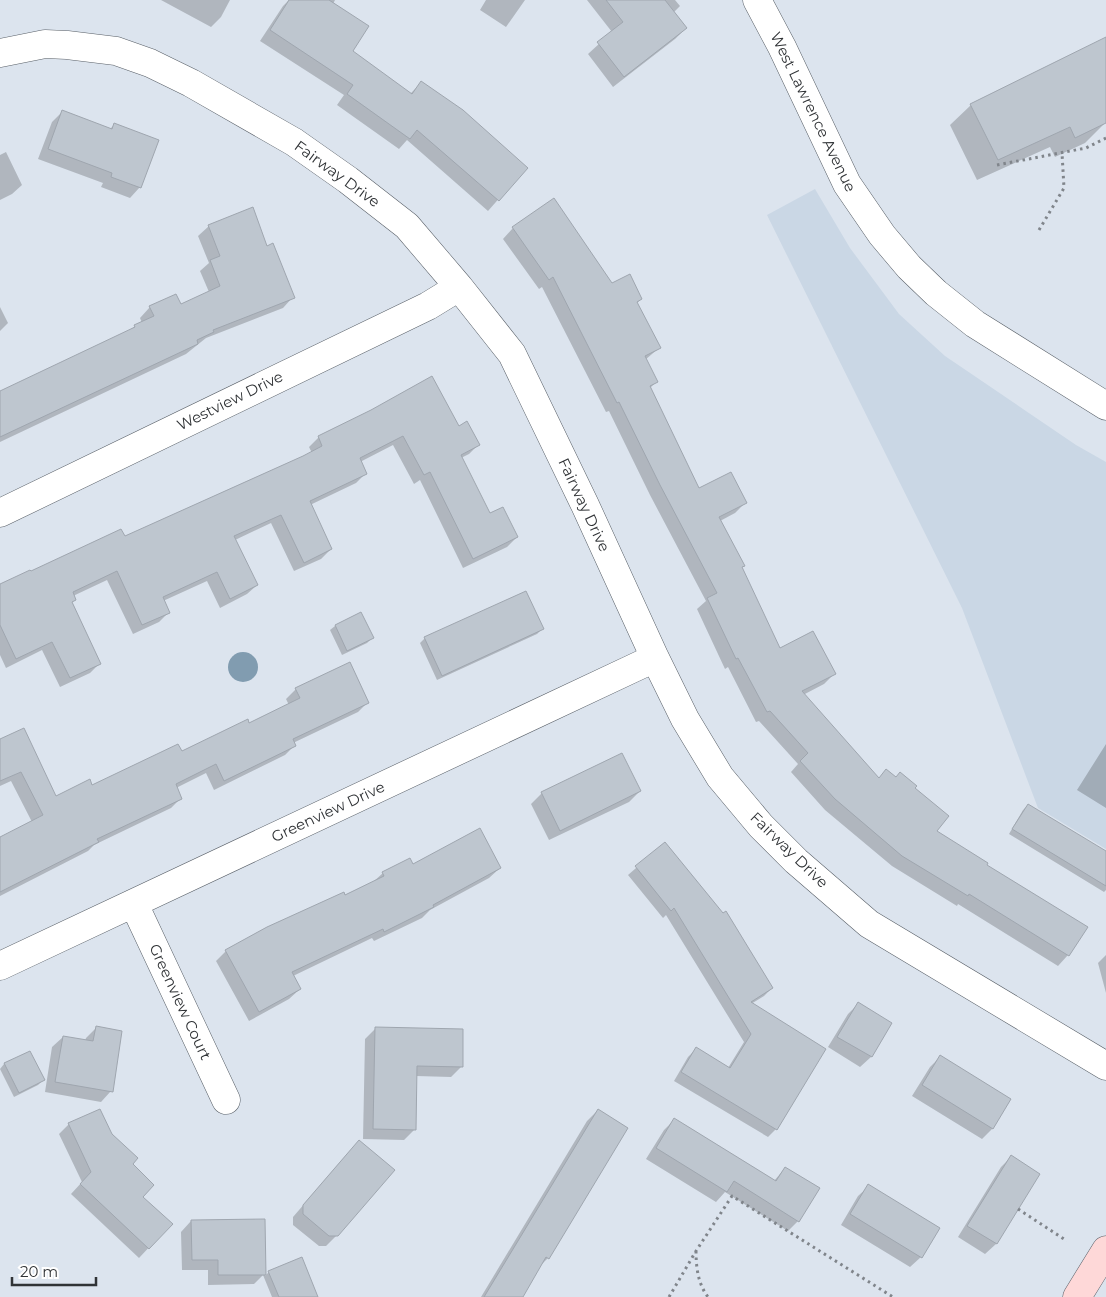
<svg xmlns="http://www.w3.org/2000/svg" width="1106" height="1297" font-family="Montserrat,sans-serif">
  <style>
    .built { fill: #cad7e5 }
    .water { fill: #819cb0 }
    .shadow { fill: #0003 }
    .building { fill: #bec6cf; stroke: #9fa6af }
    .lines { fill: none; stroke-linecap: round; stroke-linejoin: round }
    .minor-casing { stroke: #585f67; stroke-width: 29 }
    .tertiary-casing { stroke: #585f67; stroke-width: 29 }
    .secondary-casing { stroke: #585f67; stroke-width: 29 }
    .path { stroke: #80858b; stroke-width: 3; stroke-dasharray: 2.5 4; stroke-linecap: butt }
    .minor { stroke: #fff; stroke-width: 28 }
    .tertiary { stroke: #fff; stroke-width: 28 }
    .secondary { stroke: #fed8d8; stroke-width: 28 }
    .labels { text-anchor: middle; stroke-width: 4.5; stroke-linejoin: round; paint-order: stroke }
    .street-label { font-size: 15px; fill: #303336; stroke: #fff }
  </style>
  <rect width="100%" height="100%" fill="#dce4ee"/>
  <path class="built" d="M 815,189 L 850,248 L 899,314 L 945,356 L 1076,445 L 1106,462 L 1106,849 L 1038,808 L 962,608 L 767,215 Z"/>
  <path class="water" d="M228 667a15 15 0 1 1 30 0a15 15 0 1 1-30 0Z"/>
  <path class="shadow" d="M 161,0 L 230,0 L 221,17 L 211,27 Z
    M 289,0 L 335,0 L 333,4 L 351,52 L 410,94 L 421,83 L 526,168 L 488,211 L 407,140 L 399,149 L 337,105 L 344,95 L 260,41 L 283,6 Z
    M 486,0 L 525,0 L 506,27 L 480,10 Z
    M 587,0 L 675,0 L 680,6 L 673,13 L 686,28 L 675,39 L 613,87 L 588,54 L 612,32 Z
    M 1106,38 L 1106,122 L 1085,143 L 1055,157 L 1050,147 L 977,180 L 950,125 L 971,105 Z
    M 62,112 L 110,129 L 114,125 L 140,187 L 130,198 L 101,187 L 103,183 L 38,159 L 52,122 Z
    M 6,152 L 22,185 L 12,194 L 0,200 L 0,155 Z
    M 209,226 L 293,297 L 283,308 L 206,338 L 186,354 L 0,442 L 0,393 L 129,331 L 135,326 L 142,323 L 140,318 L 150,307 L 180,306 L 209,292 L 200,271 L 209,263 L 198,236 Z
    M 513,228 L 612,285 L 641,299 L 636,304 L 659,348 L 645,360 L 656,382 L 649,389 L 698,490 L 746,502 L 735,513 L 720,521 L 779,650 L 834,674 L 824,684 L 803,695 L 878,779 L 913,788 L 935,831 L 986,865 L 1068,955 L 1058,966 L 958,904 L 957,906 L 892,866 L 825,810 L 791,772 L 798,764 L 759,721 L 756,722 L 728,667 L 725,669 L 697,609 L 706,601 L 650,495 L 609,411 L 606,412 L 542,287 L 539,289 L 503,239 Z
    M 0,307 L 8,323 L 0,331 Z
    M 459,428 L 479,444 L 469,454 L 461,458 L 489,515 L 517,537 L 507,547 L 463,568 L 420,480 L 414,484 L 393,445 L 360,462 L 366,473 L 356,483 L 310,505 L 331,549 L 321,559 L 294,571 L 271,523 L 235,540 L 257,585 L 247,594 L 220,608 L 207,581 L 163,601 L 169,612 L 159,622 L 133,634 L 107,580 L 73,596 L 75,600 L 71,603 L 99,664 L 90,673 L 60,687 L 42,650 L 6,668 L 0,655 L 0,585 L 124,538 L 312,453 L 309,447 L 319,437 Z
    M 335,626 L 372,638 L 367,643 L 342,655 L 330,630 Z
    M 542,629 L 537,634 L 437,680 L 420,643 L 425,638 Z
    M 296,689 L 368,702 L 358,712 L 293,743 L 294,746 L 285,755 L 214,790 L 206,773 L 176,788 L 181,798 L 171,808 L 94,845 L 88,851 L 0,896 L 0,838 L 32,822 L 11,781 L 0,786 L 0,741 L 55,798 L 92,786 L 181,753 L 249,725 L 289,705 L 286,699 Z
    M 1106,744 L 1106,808 L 1077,790 Z
    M 640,791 L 629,802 L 549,840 L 531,804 L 542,793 Z
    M 1028,805 L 1106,853 L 1106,890 L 1104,892 L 1009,834 L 1023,810 Z
    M 665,843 L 723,915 L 772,988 L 764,996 L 751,1004 L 824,1050 L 776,1129 L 768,1137 L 674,1081 L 688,1057 L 696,1049 L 728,1068 L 744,1042 L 666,915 L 663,918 L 628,875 Z
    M 413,866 L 500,868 L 489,878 L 430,910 L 422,918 L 374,941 L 372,938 L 293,976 L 300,989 L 289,999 L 249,1021 L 216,961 L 226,951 L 373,882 L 383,873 Z
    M 1106,955 L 1106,993 L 1098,963 Z
    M 858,1004 L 891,1024 L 871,1057 L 860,1067 L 828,1047 L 848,1014 Z
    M 96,1028 L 111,1091 L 101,1102 L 45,1092 L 52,1047 L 63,1037 L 85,1041 L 86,1038 Z
    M 375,1029 L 461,1067 L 451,1077 L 416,1076 L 414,1130 L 404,1140 L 363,1139 L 365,1039 Z
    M 29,1052 L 43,1080 L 38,1085 L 14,1097 L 0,1069 L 4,1064 Z
    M 940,1057 L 1010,1100 L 992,1129 L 982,1139 L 912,1096 L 930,1067 Z
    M 598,1110 L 627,1128 L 548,1258 L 540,1266 L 521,1297 L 481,1297 L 587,1121 Z
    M 674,1120 L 774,1181 L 785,1168 L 798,1221 L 788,1231 L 725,1192 L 716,1202 L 646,1159 L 664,1130 Z
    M 69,1124 L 131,1164 L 142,1197 L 171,1224 L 139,1258 L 71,1194 L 82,1182 L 59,1134 Z
    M 349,1152 L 337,1235 L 326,1246 L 319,1246 L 293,1225 L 293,1217 Z
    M 1011,1157 L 1038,1174 L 996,1244 L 985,1254 L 958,1237 L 1001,1167 Z
    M 869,1186 L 921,1257 L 910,1267 L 841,1225 L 858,1196 Z
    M 264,1220 L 265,1276 L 269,1272 L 314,1297 L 272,1297 L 263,1275 L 254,1284 L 208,1285 L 208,1270 L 182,1270 L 181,1232 L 191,1221 Z"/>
  <path class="building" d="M 289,0 L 329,0 L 369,26 L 353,51 L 412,94 L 421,81 L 463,110 L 528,168 L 499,201 L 417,130 L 410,139 L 347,94 L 353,85 L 270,30 Z
    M 606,0 L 665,0 L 687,28 L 624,77 L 597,42 L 623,22 Z
    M 1106,37 L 1106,123 L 1075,138 L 1070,127 L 998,160 L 970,104 Z
    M 62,110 L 112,129 L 114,123 L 159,140 L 141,188 L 111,177 L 112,173 L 48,149 Z
    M 554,198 L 612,283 L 630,274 L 642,299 L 637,302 L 661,348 L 645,356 L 658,382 L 650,386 L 699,488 L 731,472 L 747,503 L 719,517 L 745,566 L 742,567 L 780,648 L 813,631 L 836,674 L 802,691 L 879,778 L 886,769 L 896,777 L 900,772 L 917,786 L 915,788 L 949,816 L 937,831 L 988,863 L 987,865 L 1088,927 L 1069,956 L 969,894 L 968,896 L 902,856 L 835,799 L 800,761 L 808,753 L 770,711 L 767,712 L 738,658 L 736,659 L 707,598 L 717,593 L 660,485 L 619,402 L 617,403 L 553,277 L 549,280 L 512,227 Z
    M 253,207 L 267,246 L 273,243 L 295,298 L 213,330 L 214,332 L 197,340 L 198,344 L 0,437 L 0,391 L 135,327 L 134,325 L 154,316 L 149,306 L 176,294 L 181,304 L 220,286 L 210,260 L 220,256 L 208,225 Z
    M 432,376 L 459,426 L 467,421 L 480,445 L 461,455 L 490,513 L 503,507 L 518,537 L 473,559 L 430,472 L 424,475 L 403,436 L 360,458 L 367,474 L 310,501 L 332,549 L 304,563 L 281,515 L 234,536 L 258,585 L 230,599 L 217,572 L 163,597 L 170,613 L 142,625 L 117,571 L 73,592 L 76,600 L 72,602 L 101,664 L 70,678 L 52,642 L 16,659 L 0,625 L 0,584 L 30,570 L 31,571 L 121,529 L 125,536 L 303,456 L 322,446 L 318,436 L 371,410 Z
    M 526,591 L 544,629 L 442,676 L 424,637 Z
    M 361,612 L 374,638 L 347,651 L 335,625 Z
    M 350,662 L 369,703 L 293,739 L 296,746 L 224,781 L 216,764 L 176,784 L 182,799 L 97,839 L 99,842 L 0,892 L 0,837 L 43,815 L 21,772 L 0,781 L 0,739 L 24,728 L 56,796 L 90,779 L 92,785 L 178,744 L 182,751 L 248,719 L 249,723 L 300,698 L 295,688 Z
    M 622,753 L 641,791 L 560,831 L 541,792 Z
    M 1028,804 L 1106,851 L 1106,886 L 1012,829 Z
    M 480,828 L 501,868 L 433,905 L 434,907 L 384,932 L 383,929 L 292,972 L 301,989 L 259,1012 L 225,950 L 267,927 L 344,892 L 345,895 L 384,876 L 382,872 L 410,858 L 413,864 Z
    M 665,842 L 723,913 L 726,911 L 773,988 L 751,1002 L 826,1049 L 777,1130 L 681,1072 L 696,1047 L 730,1068 L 751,1034 L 674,908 L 671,911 L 635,866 Z
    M 858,1002 L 892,1023 L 872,1057 L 837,1037 Z
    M 96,1026 L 122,1031 L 113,1092 L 55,1082 L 63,1036 L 93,1041 Z
    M 375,1027 L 463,1029 L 463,1067 L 417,1066 L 416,1130 L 373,1129 Z
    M 30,1051 L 45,1080 L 19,1093 L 4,1063 Z
    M 940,1055 L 1011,1099 L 993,1129 L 922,1085 Z
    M 100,1109 L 112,1134 L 138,1158 L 133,1164 L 154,1185 L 143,1197 L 173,1224 L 149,1249 L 80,1184 L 91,1172 L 68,1123 Z
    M 598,1109 L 628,1128 L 549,1259 L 546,1257 L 523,1297 L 484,1297 Z
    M 674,1118 L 776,1181 L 785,1167 L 820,1188 L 799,1222 L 734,1181 L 727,1192 L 656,1148 Z
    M 359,1140 L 395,1170 L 338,1236 L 329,1236 L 303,1214 L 303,1205 Z
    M 1011,1155 L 1040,1174 L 997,1244 L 967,1226 Z
    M 868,1184 L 940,1228 L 922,1258 L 850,1214 Z
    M 265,1219 L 266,1275 L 218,1275 L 218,1260 L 192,1260 L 191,1220 Z
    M 302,1257 L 318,1297 L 279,1297 L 268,1271 Z"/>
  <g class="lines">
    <g class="minor-casing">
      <path id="minor" d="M 0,53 L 45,44 L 67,45 L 116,51 L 150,63 L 191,83 L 294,142 L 348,180 L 407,226 L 459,287 L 512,354 L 585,505 L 655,658 L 685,719 L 720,777 L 761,826 L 796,861 L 869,924 L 1106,1066
        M 0,513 L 428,306 L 459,287
        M 134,904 L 226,1100
        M 0,966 L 655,658"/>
    </g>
    <g class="tertiary-casing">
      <path id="tertiary" d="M 757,0 L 782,47 L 847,184 L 882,235 L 909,267 L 936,293 L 975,324 L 1106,406"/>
    </g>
    <g class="secondary-casing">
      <path id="secondary" d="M 1077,1297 L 1106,1250"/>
    </g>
    <path class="path" d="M 997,165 L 1086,148 L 1106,138
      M 1039,230 L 1064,188 L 1062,153
      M 1018,1209 L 1067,1241
      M 696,1251 C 696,1267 698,1284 708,1297
      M 669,1297 L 696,1251 L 732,1196 L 893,1297"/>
    <use href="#minor" class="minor"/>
    <use href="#tertiary" class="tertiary"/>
    <use href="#secondary" class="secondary"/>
  </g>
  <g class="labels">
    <g class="street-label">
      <text transform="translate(813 112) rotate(64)" y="5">West Lawrence Avenue</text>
      <text transform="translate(337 174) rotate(36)" y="5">Fairway Drive</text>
      <text transform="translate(230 401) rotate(-26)" y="5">Westview Drive</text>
      <text transform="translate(584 505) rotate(65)" y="5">Fairway Drive</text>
      <text transform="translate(328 812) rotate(-25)" y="5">Greenview Drive</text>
      <text transform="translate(789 850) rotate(44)" y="5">Fairway Drive</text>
      <text transform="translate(180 1002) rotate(65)" y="5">Greenview Court</text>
    </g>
  </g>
  <path d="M12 1277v8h84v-8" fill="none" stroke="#303336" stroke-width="2.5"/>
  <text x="20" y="1277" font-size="15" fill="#303336" stroke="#ffffff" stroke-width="4" paint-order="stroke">20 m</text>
</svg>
